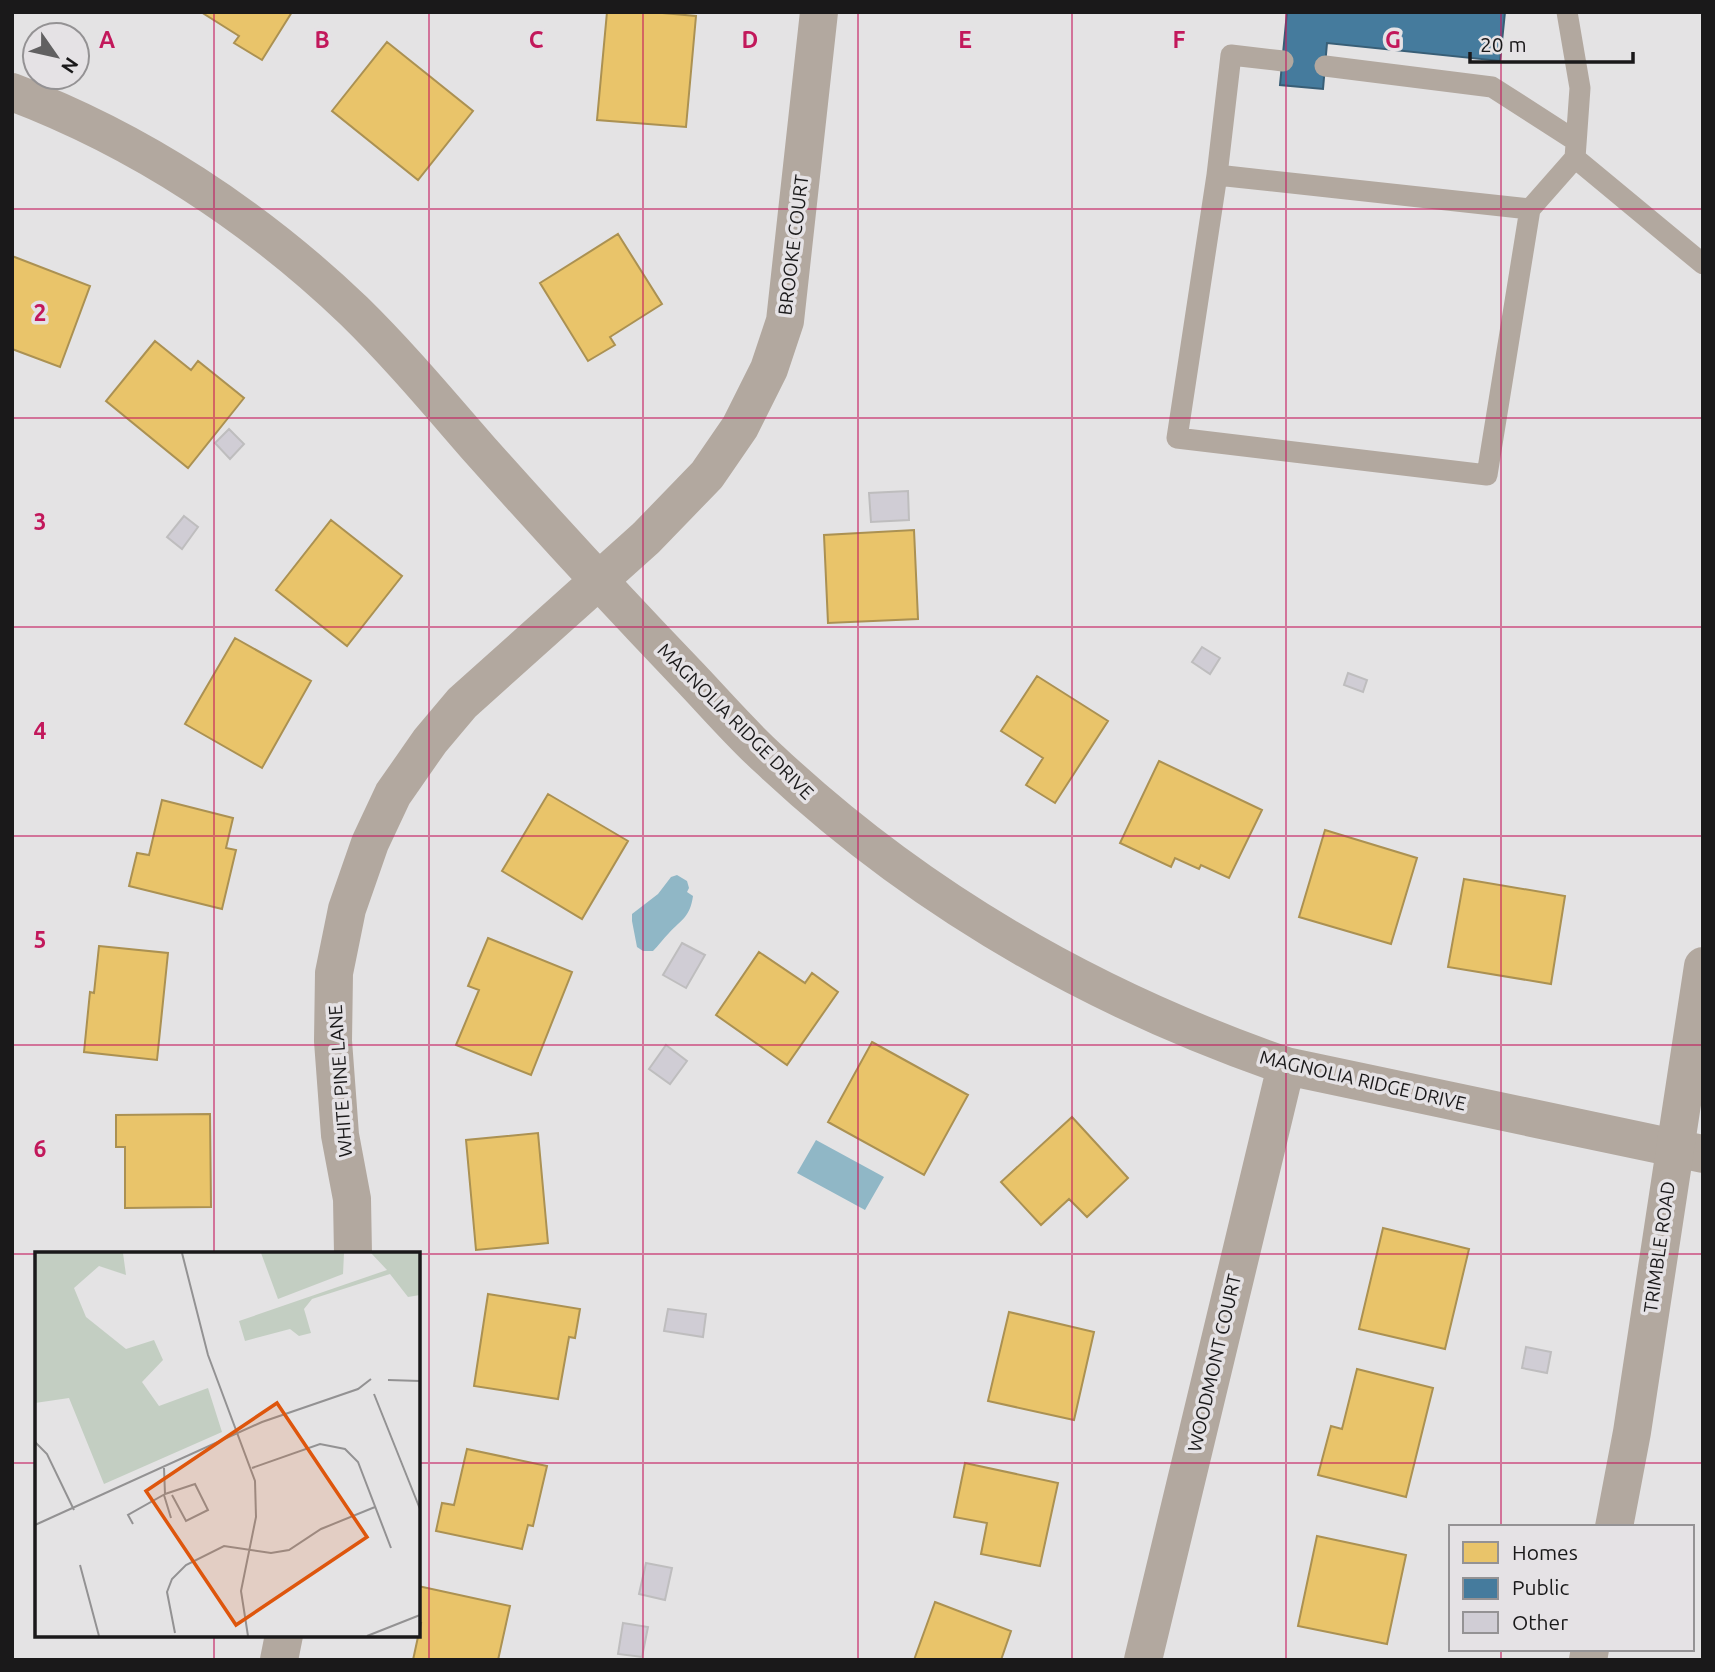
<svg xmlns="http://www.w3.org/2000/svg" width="1715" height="1672" font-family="Ubuntu,sans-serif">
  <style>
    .water { fill: #90b7c6 }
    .homes { fill: #e9c46a; stroke: #ab9152; stroke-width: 2 }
    .public { fill: #457b9d; stroke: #385e76; stroke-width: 2 }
    .building { fill: #d0cdd5; stroke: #bebdbe; stroke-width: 2 }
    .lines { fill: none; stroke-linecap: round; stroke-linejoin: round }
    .service { stroke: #b2a89f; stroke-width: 21 }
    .minor { stroke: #b2a89f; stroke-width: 38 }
    .tertiary { stroke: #b2a89f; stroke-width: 38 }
    .grid { fill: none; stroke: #c2185b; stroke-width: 2; stroke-opacity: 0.55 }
    .labels { text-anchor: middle; stroke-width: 7; stroke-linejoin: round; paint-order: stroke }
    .street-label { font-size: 19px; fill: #1a191a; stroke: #e5e2e5 }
    .inset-road { fill: none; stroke: #939293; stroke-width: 2 }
    .view { fill: #de560d; fill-opacity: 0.15; stroke: #de560d; stroke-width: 3.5 }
    .inset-edge { fill: none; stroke: #1a191a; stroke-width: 3.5 }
    .grid-label { font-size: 23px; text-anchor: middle; font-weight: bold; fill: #c2185b; stroke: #e5e2e5; stroke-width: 7; stroke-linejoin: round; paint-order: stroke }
  </style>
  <rect width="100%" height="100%" fill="#e4e3e4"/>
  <path class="water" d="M 677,875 L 687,881 L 689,888 L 687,892 L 693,896 C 690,917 682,919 669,933 C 663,939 659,945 653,951 L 643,951 L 637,947 L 632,921 L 632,914 L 658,894 L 671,877 Z
    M 816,1140 L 884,1177 L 865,1210 L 797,1173 Z"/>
  <path class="homes" d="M 201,12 L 292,12 L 262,60 L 234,43 L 239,36 Z
    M 607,12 L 651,12 L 696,16 L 686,127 L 597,120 Z
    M 387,42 L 473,111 L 418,180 L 332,111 Z
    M 618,234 L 662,304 L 610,337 L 615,345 L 588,361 L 540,283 Z
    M 12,256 L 90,286 L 60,367 L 12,349 Z
    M 155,341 L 191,370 L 198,361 L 244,398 L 188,468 L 106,401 Z
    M 331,520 L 402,576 L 347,646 L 276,590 Z
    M 914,530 L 918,619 L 828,623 L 824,535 Z
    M 235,638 L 311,681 L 262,768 L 185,724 Z
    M 1037,676 L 1108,721 L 1055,803 L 1026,785 L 1043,758 L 1001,731 Z
    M 1159,761 L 1262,810 L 1229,878 L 1201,865 L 1199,869 L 1175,858 L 1171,867 L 1120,843 Z
    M 548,794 L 628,841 L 582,919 L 502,871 Z
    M 162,800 L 233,818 L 226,848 L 236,850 L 222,909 L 129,886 L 137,853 L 149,855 Z
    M 1325,830 L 1417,858 L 1391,944 L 1299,917 Z
    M 1464,879 L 1565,896 L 1551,984 L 1448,967 Z
    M 488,938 L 572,972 L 531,1075 L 456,1045 L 479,990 L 468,986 Z
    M 99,946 L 168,953 L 157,1060 L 84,1052 L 90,992 L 94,993 Z
    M 759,952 L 805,983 L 812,973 L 838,992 L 787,1065 L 716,1015 Z
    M 872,1042 L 968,1095 L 924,1175 L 828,1122 Z
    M 210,1114 L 211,1207 L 125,1208 L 125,1147 L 116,1147 L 116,1115 Z
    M 1072,1117 L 1128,1178 L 1087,1217 L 1069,1199 L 1041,1225 L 1001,1182 Z
    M 538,1133 L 548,1243 L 476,1250 L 466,1140 Z
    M 1383,1228 L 1469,1249 L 1445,1349 L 1359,1329 Z
    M 488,1294 L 580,1309 L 575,1338 L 569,1337 L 558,1399 L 474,1386 Z
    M 1009,1312 L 1094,1332 L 1074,1420 L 988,1401 Z
    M 1357,1369 L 1433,1388 L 1406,1497 L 1318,1475 L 1331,1426 L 1342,1429 Z
    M 467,1449 L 547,1466 L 533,1526 L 528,1525 L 522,1549 L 436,1531 L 442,1503 L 454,1505 Z
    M 965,1463 L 1058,1483 L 1040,1566 L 981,1554 L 987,1523 L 954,1517 Z
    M 1317,1536 L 1406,1555 L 1387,1644 L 1298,1626 Z
    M 418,1586 L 510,1606 L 498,1660 L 413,1660 L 421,1623 L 418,1623 Z
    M 935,1602 L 1011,1631 L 1001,1660 L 914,1660 Z"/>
  <path class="public" d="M 1287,12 L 1505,12 L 1500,61 L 1327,43 L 1323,89 L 1280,85 Z"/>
  <path class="building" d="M 229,429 L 244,444 L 230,459 L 215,443 Z
    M 908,491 L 909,520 L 871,522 L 869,493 Z
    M 184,516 L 198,527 L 182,549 L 167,537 Z
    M 1202,647 L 1220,658 L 1210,674 L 1192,662 Z
    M 1348,673 L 1367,680 L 1363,692 L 1344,685 Z
    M 682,943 L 705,955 L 686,988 L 663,975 Z
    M 666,1045 L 687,1061 L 670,1084 L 649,1069 Z
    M 668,1309 L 706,1314 L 703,1337 L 664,1331 Z
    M 1526,1347 L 1551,1352 L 1547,1373 L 1522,1368 Z
    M 646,1563 L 672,1568 L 665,1600 L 639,1594 Z
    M 623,1623 L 648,1627 L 642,1657 L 618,1654 Z"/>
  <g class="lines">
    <path class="service" d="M 1567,12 L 1580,88 L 1575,158 L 1703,264
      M 1325,66 L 1492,87 L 1576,141
      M 1217,175 L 1231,55 L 1283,61
      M 1530,209 L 1217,175 L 1177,438 L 1487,475 L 1530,209 L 1575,158"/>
    <path class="minor" d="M 12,92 C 139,140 256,217 354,311 C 399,355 439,403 480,450 C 547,525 615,599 685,672 C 713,701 740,733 770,760 C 918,899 1095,1000 1286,1066 L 1703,1154
      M 353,1254 L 352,1199 L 340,1135 L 333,1041 L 334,973 L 347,909 L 370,843 L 393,794 L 430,741 L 462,703 L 646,538 L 707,475 L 740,427 L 769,369 L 785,321 L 819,12
      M 279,1660 L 284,1635
      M 1143,1660 L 1286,1066"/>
    <path class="tertiary" d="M 1614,1527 L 1632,1432 L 1703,966
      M 1588,1660 L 1590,1649"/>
  </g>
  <path class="grid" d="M 214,12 L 214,1254M 429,12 L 429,1660M 643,12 L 643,1660M 858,12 L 858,1660M 1072,12 L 1072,1660M 1286,12 L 1286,1660M 1501,12 L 1501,1527M 12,209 L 1703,209M 12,418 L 1703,418M 12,627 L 1703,627M 12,836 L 1703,836M 12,1045 L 1703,1045M 12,1254 L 37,1254M 418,1254 L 1703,1254M 12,1463 L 37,1463M 418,1463 L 1703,1463M 214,1635 L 214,1660M 1501,1649 L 1501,1660"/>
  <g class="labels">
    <g class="street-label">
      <text transform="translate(793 245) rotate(-83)" y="7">BROOKE COURT</text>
      <text transform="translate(736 721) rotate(45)" y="7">MAGNOLIA RIDGE DRIVE</text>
      <text transform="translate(1363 1080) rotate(13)" y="7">MAGNOLIA RIDGE DRIVE</text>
      <text transform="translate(340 1081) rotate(-94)" y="7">WHITE PINE LANE</text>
      <text transform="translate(1659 1247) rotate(-82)" y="7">TRIMBLE ROAD</text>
      <text transform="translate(1214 1363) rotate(-77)" y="7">WOODMONT COURT</text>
    </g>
  </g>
  <g transform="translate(35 1252)">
    <rect width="385" height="385" fill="#e4e3e4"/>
    <path d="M 0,1 L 88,1 L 91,23 L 64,14 L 39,36 L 51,65 L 91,97 L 119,88 L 128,108 L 107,130 L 124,154 L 173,136 L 187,180 L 69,232 L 34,146 L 0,151 ZM 226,1 L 309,1 L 308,22 L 243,47 ZM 336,1 L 385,1 L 385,43 L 373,45 L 355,22 L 277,47 L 269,57 L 276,81 L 264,84 L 255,77 L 210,89 L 204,69 L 352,18 Z" fill="#c3cec2"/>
    <path class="inset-road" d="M 147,1 L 173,103 L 220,229 L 221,265 L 206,339 L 213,384M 353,128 L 385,129M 339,142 L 385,257M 0,190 L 12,202 L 39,258M 217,216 L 285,192 L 310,197 L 323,210 L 356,296M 130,242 L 160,232 L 173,258 L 151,269 L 137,243M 129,243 L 136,266M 98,272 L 93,263 L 130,242 L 129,216M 0,273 L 227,170 L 323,137 L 336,127M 45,313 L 64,384M 140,381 L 132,340 L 137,327 L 151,313 L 189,294 L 236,301 L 254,298 L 286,277 L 340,255M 332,384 L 385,363"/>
    <path class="view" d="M 242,151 L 332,285 L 201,373 L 111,239 Z"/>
    <rect width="385" height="385" class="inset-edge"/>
  </g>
  <g class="grid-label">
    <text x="107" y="48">A</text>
    <text x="322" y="48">B</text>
    <text x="536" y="48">C</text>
    <text x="750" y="48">D</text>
    <text x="965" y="48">E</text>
    <text x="1179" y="48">F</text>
    <text x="1393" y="48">G</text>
    <text x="40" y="321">2</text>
    <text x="40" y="530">3</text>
    <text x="40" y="739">4</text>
    <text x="40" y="948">5</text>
    <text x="40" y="1157">6</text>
  </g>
  <rect width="1715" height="1672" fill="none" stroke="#1a191a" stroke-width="28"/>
  <rect x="1449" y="1525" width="245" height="126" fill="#e5e2e5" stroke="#949294" stroke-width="2"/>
  <rect x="1463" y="1542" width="35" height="21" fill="#e9c46a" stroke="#949294" stroke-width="2"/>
  <text x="1512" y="1560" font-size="21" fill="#1a191a">Homes</text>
  <rect x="1463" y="1578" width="35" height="21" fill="#457b9d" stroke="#949294" stroke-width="2"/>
  <text x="1512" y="1595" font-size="21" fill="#1a191a">Public</text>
  <rect x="1463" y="1612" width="35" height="21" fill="#d0cdd5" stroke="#949294" stroke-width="2"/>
  <text x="1512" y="1630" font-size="21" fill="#1a191a">Other</text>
  <g transform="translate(56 56) rotate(124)"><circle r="33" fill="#e5e2e5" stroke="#949294" stroke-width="2"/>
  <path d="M0-5L12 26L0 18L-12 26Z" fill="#616061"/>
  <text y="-10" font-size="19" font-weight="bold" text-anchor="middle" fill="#1a191a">N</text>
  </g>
  <path d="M1470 52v10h163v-10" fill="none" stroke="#1a191a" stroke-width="3.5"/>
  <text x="1480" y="52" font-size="21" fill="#1a191a" stroke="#e5e2e5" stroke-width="5" paint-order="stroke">20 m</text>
</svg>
